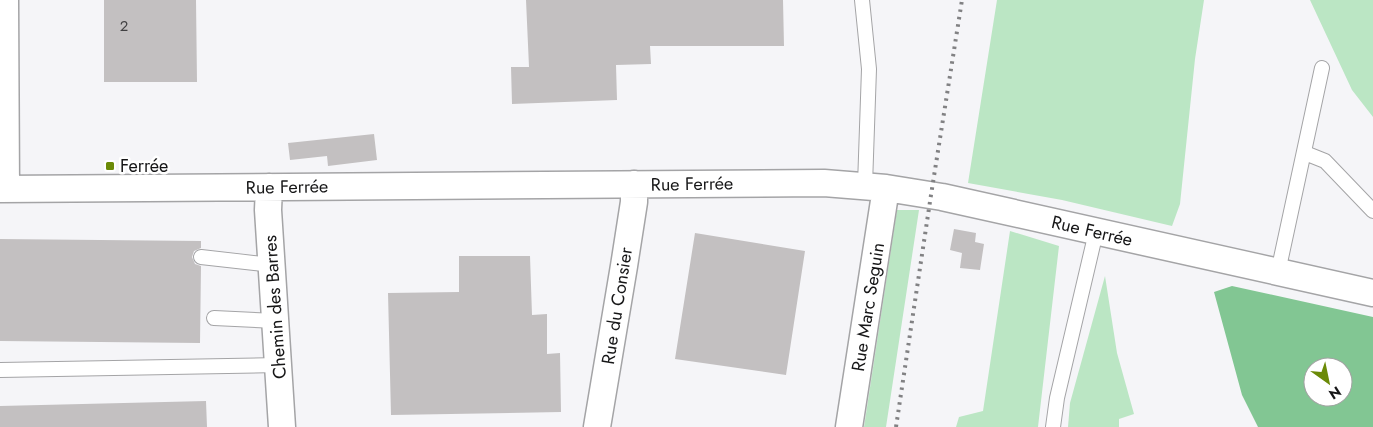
<svg xmlns="http://www.w3.org/2000/svg" width="1373" height="427" font-family="Jost,sans-serif">
  <style>
    .green { fill: #bbe6c4 }
    .forest { fill: #82c693; fill-rule: evenodd }
    .building { fill: #c3c0c1 }
    .lines { fill: none; stroke-linecap: round; stroke-linejoin: round }
    .service-casing { stroke: #a4a4a6; stroke-width: 16 }
    .minor-casing { stroke: #a4a4a6; stroke-width: 29 }
    .service { stroke: #fff; stroke-width: 14 }
    .minor { stroke: #fff; stroke-width: 26 }
    .rail { stroke: #818183; stroke-width: 4; stroke-dasharray: 2.5 5; stroke-linecap: butt }
    .poi-dot { fill: #6b8a07; stroke: #fff; stroke-width: 2 }
    .labels { text-anchor: middle; stroke-width: 5; stroke-linejoin: round; paint-order: stroke }
    .number-label { font-size: 15px; fill: #414042 }
    .poi-label { font-size: 18px; fill: #161617; stroke: #fff; text-anchor: start }
    .street-label { font-size: 18px; fill: #161617; stroke: #fff }
  </style>
  <rect width="100%" height="100%" fill="#f5f5f8"/>
  <path class="green" d="M 997,0 L 1204,0 L 1195,59 L 1180,204 L 1172,226 L 1062,200 L 968,183 Z
    M 1310,0 L 1373,0 L 1373,117 L 1352,90 Z
    M 897,210 L 919,210 L 886,427 L 864,427 Z
    M 1010,231 L 1059,246 L 1038,427 L 956,427 L 959,417 L 983,411 Z
    M 1105,276 L 1117,353 L 1134,414 L 1119,419 L 1119,427 L 1068,427 L 1070,403 Z"/>
  <path class="forest" d="M 1232,286 L 1373,317 L 1373,427 L 1258,427 L 1242,395 L 1214,292 ZM 1313,367 L 1343,367 L 1343,397 L 1313,397 Z"/>
  <path class="building" d="M 104,0 L 196,0 L 197,82 L 104,82 Z
    M 526,0 L 783,0 L 784,46 L 650,46 L 651,64 L 616,65 L 617,100 L 512,104 L 511,67 L 529,67 Z
    M 374,134 L 377,160 L 328,166 L 327,156 L 290,160 L 288,143 Z
    M 954,229 L 976,233 L 975,242 L 984,244 L 980,270 L 960,268 L 962,253 L 950,250 Z
    M 695,233 L 805,251 L 786,375 L 675,359 Z
    M 0,239 L 201,241 L 201,248 L 194,251 L 192,257 L 195,264 L 201,266 L 200,343 L 0,341 Z
    M 459,256 L 530,256 L 532,315 L 547,314 L 547,354 L 560,353 L 561,412 L 391,415 L 388,293 L 459,292 Z
    M 206,401 L 207,427 L 0,427 L 0,406 Z"/>
  <g class="lines">
    <g class="service-casing">
      <path id="service" d="M 862,0 L 869,69 L 865,185
        M 1305,153 L 1325,161 L 1373,211
        M 201,257 L 272,265
        M 1278,272 L 1322,68
        M 214,318 L 276,321
        M 0,370 L 279,365
        M 1053,427 L 1057,398 L 1096,232"/>
    </g>
    <g class="minor-casing">
      <path id="minor" d="M 5,0 L 6,189
        M 269,187 L 268,210 L 282,427
        M 0,189 L 824,183 L 886,188 L 942,197 L 1373,293
        M 597,427 L 624,266 L 634,202 L 634,184
        M 849,427 L 886,188"/>
    </g>
    <use href="#service" class="service"/>
    <use href="#minor" class="minor"/>
    <path class="rail" d="M 896,427 L 931,195 L 962,0"/>
  </g>
  <rect class="poi-dot" x="105" y="161" width="10" height="10" rx="2.5"/>
  <g class="labels">
    <g class="number-label">
      <text x="124" y="31">2</text>
    </g>
    <g class="poi-label">
      <text x="120" y="172">Ferrée</text>
    </g>
    <g class="street-label">
      <text transform="translate(692 184) rotate(-1)" y="6">Rue Ferrée</text>
      <text transform="translate(287 187) rotate(-1)" y="6">Rue Ferrée</text>
      <text transform="translate(1092 231) rotate(13)" y="6">Rue Ferrée</text>
      <text transform="translate(617 306) rotate(-81)" y="6">Rue du Consier</text>
      <text transform="translate(275 307) rotate(-94)" y="6">Chemin des Barres</text>
      <text transform="translate(868 307) rotate(-81)" y="6">Rue Marc Seguin</text>
    </g>
  </g>
  <g transform="translate(1328 382) rotate(147)"><circle r="24" fill="#ffffff" stroke="#a2a2a2"/>
  <path d="M0-4L9 19L0 12L-9 19Z" fill="#6b8a07"/>
  <text y="-8" font-size="14" font-weight="bold" text-anchor="middle" fill="#161617">N</text>
  </g>
</svg>
